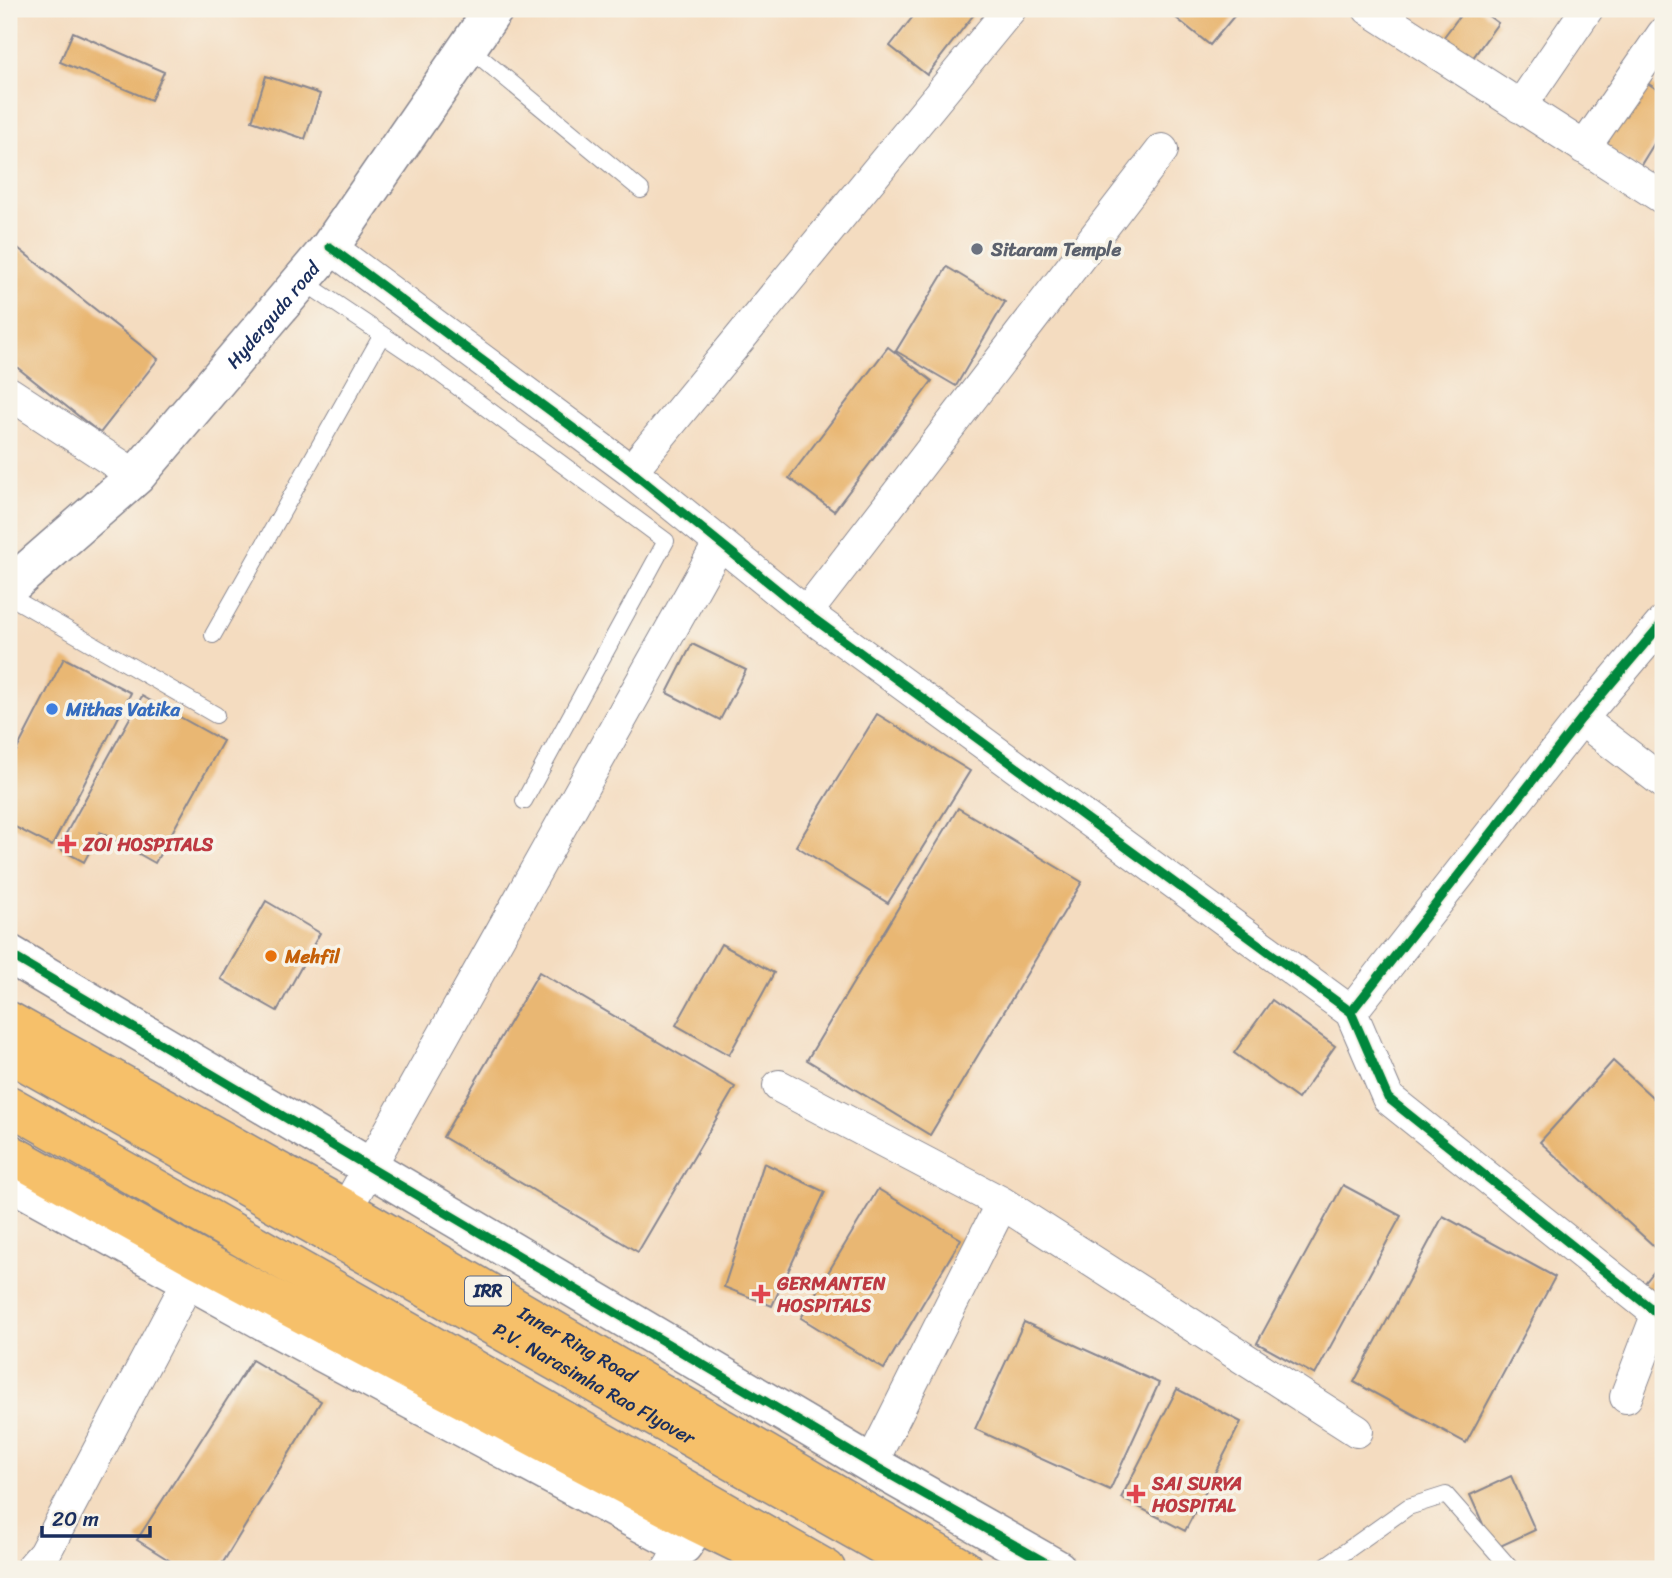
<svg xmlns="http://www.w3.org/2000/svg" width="1672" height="1578" font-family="Sriracha,sans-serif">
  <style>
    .building { fill: #e9b773 }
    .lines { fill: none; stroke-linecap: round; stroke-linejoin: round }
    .service-casing { stroke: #88868f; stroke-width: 18 }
    .minor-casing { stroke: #88868f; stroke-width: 34 }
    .tertiary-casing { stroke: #88868f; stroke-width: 41 }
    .primary-casing { stroke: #88868f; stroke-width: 41 }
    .motorway-casing { stroke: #88868f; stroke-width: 41 }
    .service { stroke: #fff; stroke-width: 16 }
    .minor { stroke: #fff; stroke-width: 32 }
    .tertiary { stroke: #fff; stroke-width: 38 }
    .primary { stroke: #f6c06b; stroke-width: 38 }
    .motorway { stroke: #f6c06b; stroke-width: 38 }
    .cycleway-casing { stroke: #f7f3e8; stroke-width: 13 }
    .cycleway { stroke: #00873e; stroke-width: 9 }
    .worship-dot { fill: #6b7280; stroke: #f7f3e8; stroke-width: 2.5 }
    .shop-dot { fill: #3f7fe0; stroke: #f7f3e8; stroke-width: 2.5 }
    .health-dot { fill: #e0444e; stroke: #f7f3e8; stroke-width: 2.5 }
    .food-dot { fill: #e8710a; stroke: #f7f3e8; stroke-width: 2.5 }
    .labels { text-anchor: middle; stroke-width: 7; stroke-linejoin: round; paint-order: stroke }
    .shield { fill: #f7f3e8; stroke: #5d6a87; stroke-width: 2 }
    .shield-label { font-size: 18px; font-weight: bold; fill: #1b2f5e }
    .worship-label { font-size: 19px; font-weight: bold; fill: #5b616d; stroke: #f7f3e8; text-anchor: start }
    .street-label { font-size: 19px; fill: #1b2f5e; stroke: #f7f3e8 }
    .shop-label { font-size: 19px; font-weight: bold; fill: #366cbe; stroke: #f7f3e8; text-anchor: start }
    .health-label { font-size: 19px; font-weight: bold; fill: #be3a42; stroke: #f7f3e8; text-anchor: start }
    .food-label { font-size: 19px; font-weight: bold; fill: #c56008; stroke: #f7f3e8; text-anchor: start }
  </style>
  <rect width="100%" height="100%" fill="#f7f3e8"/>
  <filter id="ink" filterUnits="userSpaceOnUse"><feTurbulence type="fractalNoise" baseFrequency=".0143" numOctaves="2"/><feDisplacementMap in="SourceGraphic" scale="14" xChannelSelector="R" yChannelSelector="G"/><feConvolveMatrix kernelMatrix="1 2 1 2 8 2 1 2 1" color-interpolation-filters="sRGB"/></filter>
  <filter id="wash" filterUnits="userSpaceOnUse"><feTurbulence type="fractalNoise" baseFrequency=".00686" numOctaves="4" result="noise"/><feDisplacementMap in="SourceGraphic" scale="28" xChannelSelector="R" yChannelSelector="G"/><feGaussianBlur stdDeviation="1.57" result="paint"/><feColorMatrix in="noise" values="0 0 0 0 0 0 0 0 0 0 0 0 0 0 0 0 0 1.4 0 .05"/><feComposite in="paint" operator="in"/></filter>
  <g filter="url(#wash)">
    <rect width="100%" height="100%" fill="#f4dcc0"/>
    <g id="blocks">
      <path class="building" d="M 919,9 L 978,9 L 927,75 L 890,46 Z
        M 1165,9 L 1240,9 L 1210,45 Z
        M 1465,9 L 1479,9 L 1498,23 L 1472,59 L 1443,38 Z
        M 73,32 L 164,72 L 151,100 L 60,62 Z
        M 266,76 L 320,94 L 305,139 L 252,121 Z
        M 1644,81 L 1663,93 L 1663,129 L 1639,168 L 1604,146 Z
        M 9,241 L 158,359 L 100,433 L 9,361 Z
        M 947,267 L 1005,302 L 956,386 L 896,351 Z
        M 888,347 L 932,381 L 834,511 L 789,478 Z
        M 692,644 L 746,670 L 720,720 L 667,693 Z
        M 64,658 L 131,693 L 52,846 L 9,824 L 9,765 Z
        M 142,696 L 223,741 L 155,863 L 100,832 L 84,862 L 58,848 Z
        M 877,714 L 970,771 L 888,903 L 796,846 Z
        M 958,808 L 1082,882 L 930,1135 L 807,1060 Z
        M 266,901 L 320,933 L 277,1011 L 221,979 Z
        M 721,944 L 774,973 L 729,1055 L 676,1025 Z
        M 539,972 L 735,1087 L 638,1252 L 443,1137 Z
        M 1272,1000 L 1335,1046 L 1298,1099 L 1234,1053 Z
        M 1613,1061 L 1663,1107 L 1663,1238 L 1655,1247 L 1540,1142 Z
        M 764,1163 L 825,1192 L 772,1306 L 724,1287 Z
        M 1343,1185 L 1401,1216 L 1315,1375 L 1257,1343 Z
        M 878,1189 L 961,1239 L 884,1369 L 801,1318 Z
        M 1443,1216 L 1555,1277 L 1466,1443 L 1354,1382 Z
        M 1663,1260 L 1663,1306 L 1641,1288 Z
        M 1024,1322 L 1159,1383 L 1110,1490 L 975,1429 Z
        M 252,1360 L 321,1401 L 219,1569 L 183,1569 L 137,1540 Z
        M 1177,1389 L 1241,1422 L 1185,1531 L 1121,1498 Z
        M 1511,1476 L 1535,1530 L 1494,1549 L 1470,1495 Z"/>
    </g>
  </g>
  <g filter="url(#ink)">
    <use href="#blocks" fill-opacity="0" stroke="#88868f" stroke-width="2"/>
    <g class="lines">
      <g class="service-casing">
        <path id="service" d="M 468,47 L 641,190
          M 301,280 L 432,368 L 666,541 L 524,801
          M 9,596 L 216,715
          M 213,635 L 382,335
          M 1321,1569 L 1408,1507 L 1446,1495 L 1511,1569"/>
      </g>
      <g class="minor-casing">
        <path id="minor" d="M 1369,9 L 1663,198
          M 1520,107 L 1587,9
          M 1584,148 L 1663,34
          M 330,247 L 631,471 L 806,613 L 1351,1012
          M 9,393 L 136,476
          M 631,471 L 1010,9
          M 806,613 L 1162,150
          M 1663,622 L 1581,719 L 1351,1012 L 1388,1098 L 1663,1318
          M 1581,719 L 1663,782
          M 779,1086 L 1002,1203
          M 346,1209 L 719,544
          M 1626,1397 L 1658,1313
          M 871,1464 L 1002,1203 L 1357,1431
          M 31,1569 L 44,1554 L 189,1280
          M 668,1569 L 683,1545"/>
      </g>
      <g class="tertiary-casing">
        <g id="tertiary">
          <path id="s1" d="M 9,587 L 136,476 L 330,247 L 494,9"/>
          <path d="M 9,954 L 871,1464 L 1057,1569"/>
          <path d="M 9,1180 L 275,1327 L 683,1545 L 697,1523"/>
        </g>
      </g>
      <g class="primary-casing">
        <g id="primary">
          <path id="s2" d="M 9,1021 L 346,1209 L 964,1569"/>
          <path d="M 9,1153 L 199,1259 L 697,1523 L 791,1569"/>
        </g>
      </g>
      <g class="motorway-casing">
        <g id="motorway">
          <path id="s3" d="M 9,1053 L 924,1569"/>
          <path d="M 9,1105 L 826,1569"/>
        </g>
      </g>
      <use href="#service" class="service"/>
      <use href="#minor" class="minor"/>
      <use href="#tertiary" class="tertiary"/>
      <use href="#primary" class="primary"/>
      <use href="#motorway" class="motorway"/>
      <g class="cycleway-casing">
        <path id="cycleway" d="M 330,247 L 631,471 L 806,613 L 1351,1012
          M 1663,622 L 1581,719 L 1351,1012 L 1388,1098 L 1663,1318
          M 9,954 L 871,1464 L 1057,1569"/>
      </g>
      <use href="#cycleway" class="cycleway"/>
    </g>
  </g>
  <circle class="worship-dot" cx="977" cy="249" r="7"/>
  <circle class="shop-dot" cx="52" cy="709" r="7"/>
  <g class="health-dot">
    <path d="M63.5 833.5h7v7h7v7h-7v7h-7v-7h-7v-7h7z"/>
    <path d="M757.5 1283.5h7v7h7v7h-7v7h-7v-7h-7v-7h7z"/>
    <path d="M1132.5 1483.5h7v7h7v7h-7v7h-7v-7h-7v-7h7z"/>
  </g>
  <circle class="food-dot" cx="271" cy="956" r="7"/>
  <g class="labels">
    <rect class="shield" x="465" y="1276.5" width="46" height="29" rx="5"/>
    <g class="shield-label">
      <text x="488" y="1297">IRR</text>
    </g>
    <g class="worship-label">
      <text x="991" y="256">Sitaram Temple</text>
    </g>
    <g class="street-label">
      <text dy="7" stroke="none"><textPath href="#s1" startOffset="380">Hyderguda road</textPath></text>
      <text dy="7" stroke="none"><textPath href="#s2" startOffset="654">Inner Ring Road</textPath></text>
      <text dy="7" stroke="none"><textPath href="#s3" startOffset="672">P.V. Narasimha Rao Flyover</textPath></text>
    </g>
    <g class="shop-label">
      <text x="66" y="716">Mithas Vatika</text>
    </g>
    <g class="health-label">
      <text x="83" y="851">ZOI HOSPITALS</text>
      <text x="777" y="1290">GERMANTEN<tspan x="777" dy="22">HOSPITALS</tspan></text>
      <text x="1152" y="1490">SAI SURYA<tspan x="1152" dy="22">HOSPITAL</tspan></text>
    </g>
    <g class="food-label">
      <text x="285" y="963">Mehfil</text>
    </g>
  </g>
  <rect width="1672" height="1578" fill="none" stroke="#f7f3e8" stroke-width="35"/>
  <path d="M42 1526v10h108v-10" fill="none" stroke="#1b2f5e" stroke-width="3.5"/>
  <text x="52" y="1526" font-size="21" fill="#1b2f5e" stroke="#f7f3e8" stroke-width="5" paint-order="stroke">20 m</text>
</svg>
